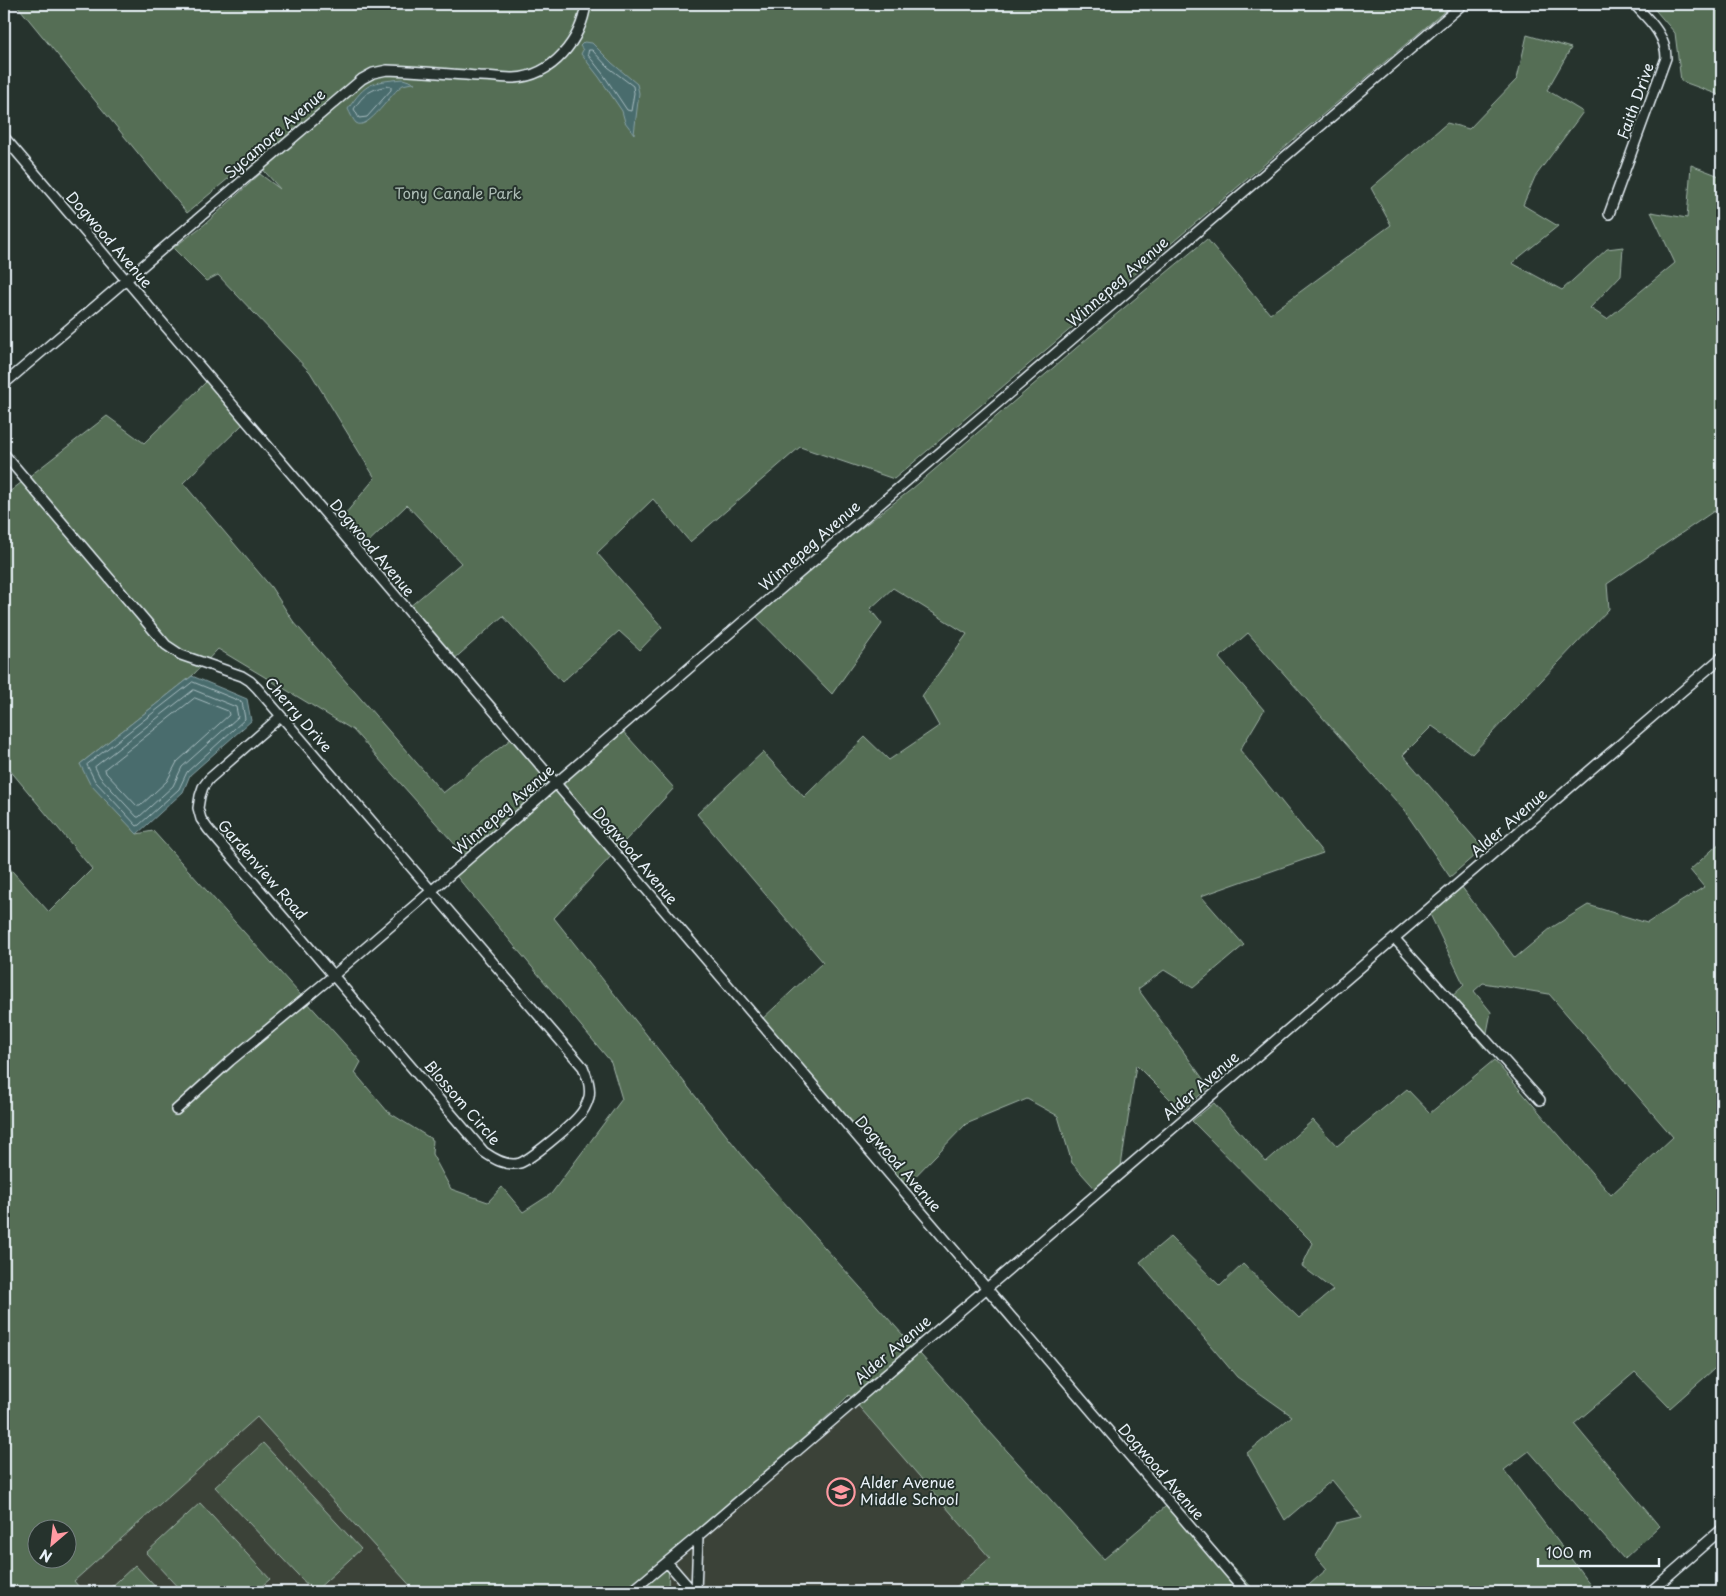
<svg xmlns="http://www.w3.org/2000/svg" width="1726" height="1596" font-family="'Playpen Sans',sans-serif">
  <style>
    .built { fill: #3b4239 }
    .green { fill: #546e54; stroke: #9eb0a6; fill-rule: evenodd }
    .water { fill: #486c6d; stroke: #88a1a5 }
    .lines { fill: none; stroke-linecap: round; stroke-linejoin: round }
    .shore { stroke: #a8bcc0; stroke-width: 1 }
    .minor-casing { stroke: #e8f1f8; stroke-width: 12 }
    .minor { stroke: #26332d; stroke-width: 9 }
    .labels { text-anchor: middle; stroke-width: 4; stroke-linejoin: round; paint-order: stroke }
    .street-label { font-size: 15px; fill: #e8f1f8; stroke: #26332d }
    .park-label { font-size: 15px; fill: #adbdb6; stroke: #26332d }
    .poi-label { font-size: 15px; fill: #e8f1f8; stroke: #26332d; text-anchor: start }
  </style>
  <rect width="100%" height="100%" fill="#26332d"/>
  <filter id="ink" filterUnits="userSpaceOnUse"><feTurbulence type="fractalNoise" baseFrequency=".02" numOctaves="2"/><feDisplacementMap in="SourceGraphic" scale="10" xChannelSelector="R" yChannelSelector="G"/><feConvolveMatrix kernelMatrix="1 2 1 2 8 2 1 2 1" color-interpolation-filters="sRGB"/></filter>
  <g filter="url(#ink)">
    <path class="built" d="M 855,1401 L 1036,1484 L 1104,1559 L 1172,1501 L 1242,1592 L 631,1592 Z
      M 261,1407 L 423,1592 L 83,1592 L 74,1581 Z"/>
    <path class="green" d="M 16,4 L 1453,4 L 894,479 L 800,447 L 690,542 L 653,499 L 597,553 L 662,627 L 640,650 L 619,631 L 562,682 L 503,616 L 452,661 L 408,608 L 461,563 L 407,505 L 359,551 L 336,525 L 375,478 L 310,372 L 218,275 L 206,281 L 173,248 L 205,224 L 260,174 L 280,189 L 253,158 L 187,213 Z
      M 1650,4 L 1722,4 L 1722,96 L 1681,81 L 1675,33 Z
      M 1527,35 L 1571,48 L 1547,90 L 1583,112 L 1535,177 L 1523,205 L 1558,226 L 1512,263 L 1562,290 L 1607,249 L 1623,247 L 1621,275 L 1590,308 L 1607,319 L 1675,263 L 1651,212 L 1687,218 L 1691,165 L 1722,177 L 1722,521 L 1714,511 L 1607,584 L 1609,609 L 1472,754 L 1432,726 L 1403,755 L 1483,848 L 1450,877 L 1404,810 L 1248,633 L 1219,658 L 1264,710 L 1240,750 L 1323,853 L 1201,896 L 1244,945 L 1193,988 L 1164,970 L 1138,989 L 1209,1087 L 1182,1111 L 1136,1065 L 1120,1173 L 1099,1193 L 1072,1163 L 1058,1116 L 1027,1099 L 966,1124 L 903,1189 L 760,1021 L 823,962 L 697,814 L 763,752 L 804,797 L 865,737 L 889,760 L 939,726 L 922,696 L 967,634 L 893,588 L 870,609 L 882,624 L 832,694 L 752,612 L 912,489 L 1089,337 L 1207,239 L 1270,314 L 1391,225 L 1371,188 L 1447,123 L 1469,129 L 1517,79 Z
      M 210,378 L 247,420 L 183,483 L 271,587 L 293,621 L 443,793 L 516,735 L 556,781 L 619,727 L 674,788 L 554,918 L 746,1160 L 1104,1559 L 1172,1501 L 1256,1592 L 950,1592 L 990,1558 L 849,1395 L 759,1483 L 669,1558 L 668,1592 L 416,1592 L 257,1417 L 74,1581 L 83,1592 L 4,1592 L 4,862 L 49,912 L 92,869 L 4,763 L 4,496 L 107,416 L 144,443 ZM 218,649 L 353,730 L 467,858 L 453,872 L 611,1062 L 622,1099 L 551,1194 L 523,1212 L 502,1187 L 488,1202 L 451,1189 L 432,1154 L 433,1140 L 388,1112 L 355,1073 L 361,1062 L 153,831 L 137,834 L 80,764 L 192,676 ZM 38,1528 L 68,1528 L 68,1558 L 38,1558 Z
      M 1722,841 L 1722,1191 L 1718,1193 L 1722,1198 L 1722,1362 L 1670,1408 L 1635,1372 L 1574,1424 L 1659,1526 L 1624,1559 L 1529,1451 L 1504,1470 L 1596,1592 L 1301,1592 L 1327,1569 L 1316,1556 L 1336,1523 L 1362,1517 L 1332,1480 L 1285,1520 L 1247,1453 L 1292,1416 L 1237,1377 L 1140,1262 L 1170,1237 L 1220,1286 L 1243,1264 L 1299,1318 L 1333,1290 L 1302,1266 L 1313,1243 L 1192,1121 L 1214,1103 L 1266,1162 L 1313,1120 L 1337,1146 L 1407,1089 L 1430,1113 L 1494,1060 L 1611,1195 L 1673,1137 L 1549,994 L 1483,983 L 1474,991 L 1491,1012 L 1484,1048 L 1446,1002 L 1464,985 L 1428,910 L 1458,882 L 1515,958 L 1551,928 L 1588,905 L 1647,923 L 1704,887 L 1690,870 Z
      M 263,1443 L 361,1549 L 314,1592 L 215,1487 Z
      M 200,1503 L 270,1579 L 255,1592 L 182,1592 L 146,1553 Z
      M 135,1565 L 160,1592 L 106,1592 Z"/>
    <path class="water" d="M 584,42 L 592,43 L 612,63 L 637,84 L 639,93 L 634,134 L 625,122 L 622,111 L 599,77 L 581,54 L 583,50 L 580,46 Z
      M 403,79 L 415,83 C 411,83 407,84 403,85 C 392,91 368,132 356,123 C 353,120 350,113 348,109 C 366,82 372,82 403,79 Z
      M 192,676 L 247,699 L 251,721 L 190,775 L 183,792 L 137,834 L 90,784 L 80,764 Z"/>
    <g class="lines">
      <path class="shore" d="M 589,50 L 592,50 L 608,67 L 633,86 L 634,93 L 631,111 L 627,110 L 603,74 L 588,55 Z
        M 389,86 L 391,87 L 391,90 L 367,117 L 359,118 L 354,109 C 363,94 372,88 389,86 Z
        M 193,682 L 242,702 L 245,719 L 187,772 L 179,789 L 139,825 L 137,826 L 95,781 L 87,765 Z
        M 194,690 L 236,707 L 238,717 L 182,767 L 173,786 L 139,817 L 137,817 L 100,777 L 95,767 Z
        M 195,698 L 228,711 L 229,715 L 177,762 L 167,781 L 140,806 L 137,806 L 106,773 L 105,769 Z"/>
      <g class="minor-casing">
        <path id="minor" d="M 4,137 L 1246,1592
          M 1609,214 L 1666,58 C 1666,35 1649,20 1634,4
          M 4,384 L 362,79 L 373,73 L 387,70 C 418,71 448,74 479,76 C 490,76 503,78 514,78 C 553,76 581,40 586,4
          M 4,454 L 166,645 L 181,655 L 242,676 L 250,681 L 257,688 L 583,1067 C 587,1077 591,1086 589,1097 C 587,1104 583,1112 578,1117 C 569,1127 531,1159 520,1163 C 507,1167 494,1159 484,1152 L 208,829 L 201,819 L 198,808 L 200,796 L 203,787 L 209,779 L 281,716
          M 1395,939 L 1540,1100
          M 176,1110 L 230,1061 L 334,975 L 754,612 L 1463,4
          M 667,1562 L 693,1592
          M 631,1592 L 698,1536
          M 696,1592 L 698,1536 L 1722,657
          M 1650,1592 L 1722,1529"/>
      </g>
      <use href="#minor" class="minor"/>
    </g>
  </g>
  <defs>
    <g id="school-ring" transform="scale(1.4375)"><circle r="9.5" fill="#26332d" stroke="#ff9aa2" stroke-width="1.5"/><path d="M0-5L7-2L0 1L-7-2ZM-4 1L0 2.5L4 1V4Q0 6-4 4Z" fill="#ff9aa2"/></g>
  </defs>
  <g fill-rule="evenodd">
    <use href="#school-ring" x="841" y="1492"/>
  </g>
  <g class="labels">
    <g class="street-label">
      <text transform="translate(1636 101) rotate(-70)" y="5">Faith Drive</text>
      <text transform="translate(275 134) rotate(-41)" y="5">Sycamore Avenue</text>
      <text transform="translate(109 240) rotate(49)" y="5">Dogwood Avenue</text>
      <text transform="translate(1118 282) rotate(-41)" y="5">Winnepeg Avenue</text>
      <text transform="translate(810 546) rotate(-41)" y="5">Winnepeg Avenue</text>
      <text transform="translate(372 548) rotate(50)" y="5">Dogwood Avenue</text>
      <text transform="translate(298 715) rotate(49)" y="5">Cherry Drive</text>
      <text transform="translate(504 810) rotate(-41)" y="5">Winnepeg Avenue</text>
      <text transform="translate(1509 823) rotate(-41)" y="5">Alder Avenue</text>
      <text transform="translate(635 856) rotate(50)" y="5">Dogwood Avenue</text>
      <text transform="translate(262 870) rotate(49)" y="5">Gardenview Road</text>
      <text transform="translate(1201 1086) rotate(-41)" y="5">Alder Avenue</text>
      <text transform="translate(462 1103) rotate(49)" y="5">Blossom Circle</text>
      <text transform="translate(898 1164) rotate(49)" y="5">Dogwood Avenue</text>
      <text transform="translate(893 1350) rotate(-41)" y="5">Alder Avenue</text>
      <text transform="translate(1161 1472) rotate(49)" y="5">Dogwood Avenue</text>
    </g>
    <g class="park-label">
      <text x="458" y="199">Tony Canale Park</text>
    </g>
    <g class="poi-label">
      <text x="860" y="1488">Alder Avenue<tspan x="860" dy="17">Middle School</tspan></text>
    </g>
  </g>
  <rect width="1726" height="1596" fill="none" stroke="#26332d" stroke-width="20"/>
  <rect x="10" y="10" width="1706" height="1576" fill="none" stroke="#e8f1f8" stroke-width="2" filter="url(#ink)"/>
  <g transform="translate(52 1544) rotate(208)"><circle r="24" fill="#26332d" stroke="#747f7e"/>
  <path d="M0-4L9 19L0 12L-9 19Z" fill="#ff9aa2"/>
  <text y="-8" font-size="14" font-weight="bold" text-anchor="middle" fill="#e8f1f8">N</text>
  </g>
  <path d="M1538 1558v8h121v-8" fill="none" stroke="#e8f1f8" stroke-width="2.5"/>
  <text x="1546" y="1558" font-size="15" fill="#e8f1f8" stroke="#26332d" stroke-width="4" paint-order="stroke">100 m</text>
</svg>
